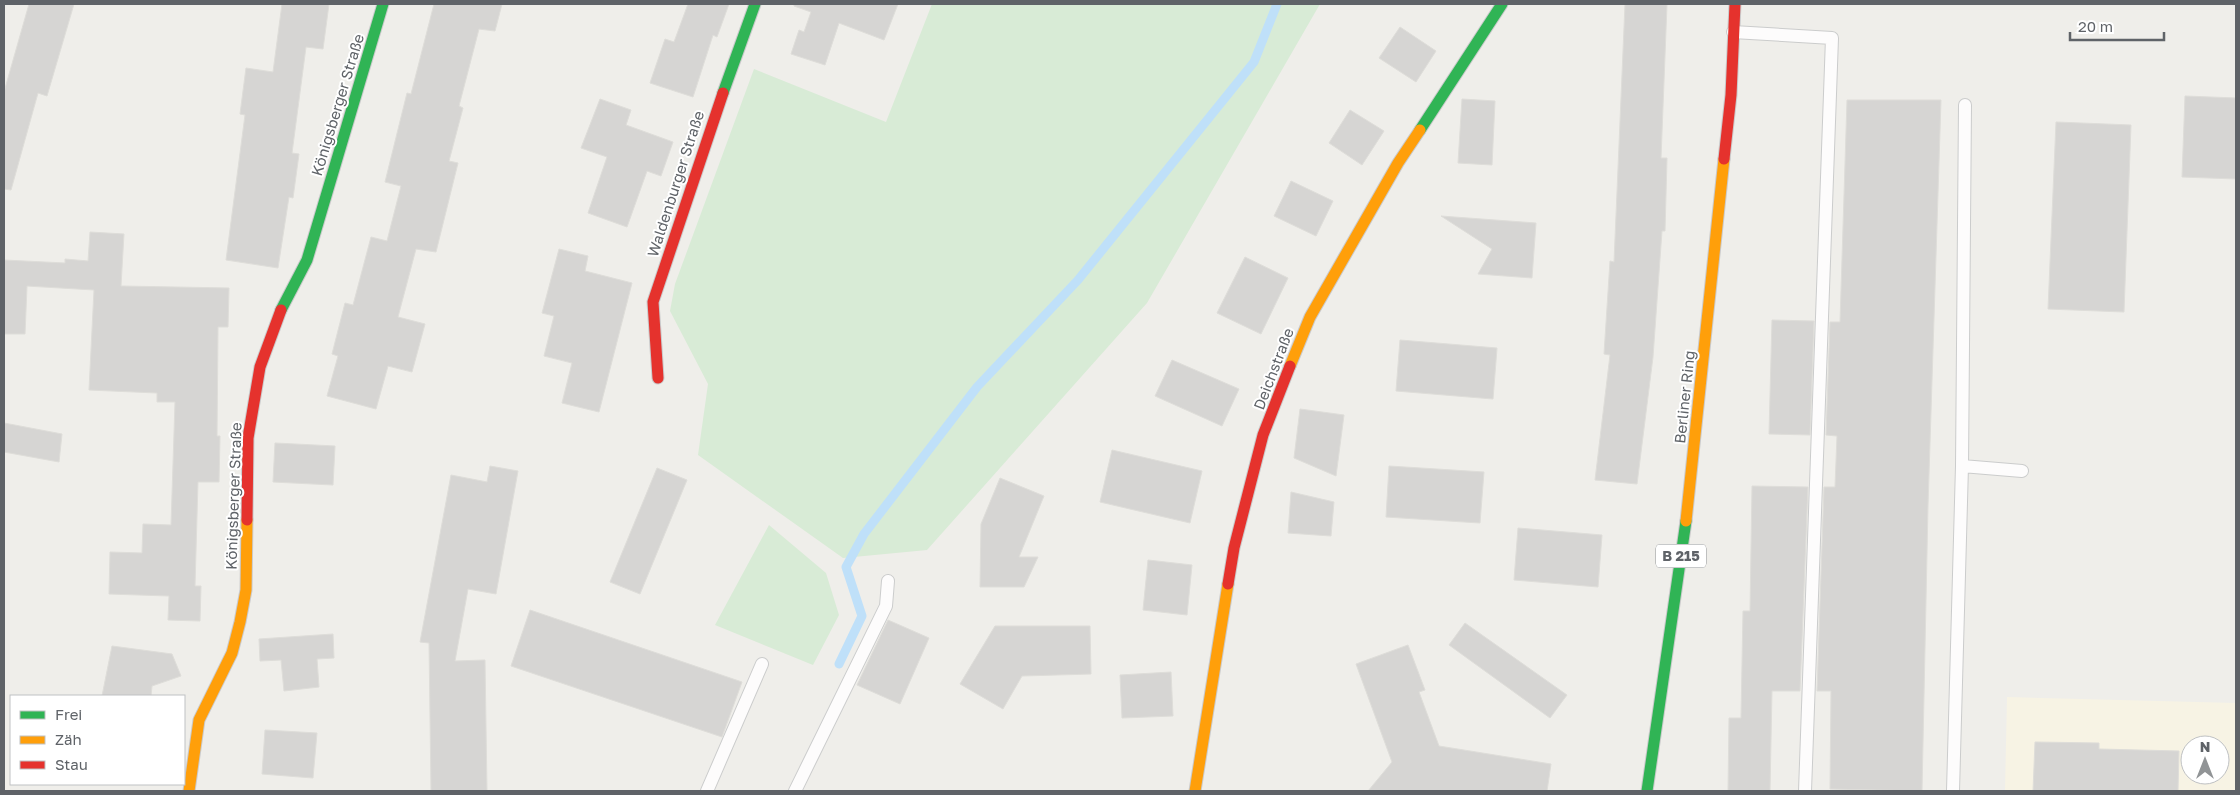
<svg xmlns="http://www.w3.org/2000/svg" width="2240" height="795" font-family="'Golos Text',sans-serif">
  <style>
    .commercial { fill: #f7f3e4; fill-rule: evenodd }
    .green { fill: #d8ebd6 }
    .lines { fill: none; stroke-linecap: round; stroke-linejoin: round }
    .stream { stroke: #bfe0f9; stroke-width: 9 }
    .building { fill: #d6d5d3; stroke: #deddd9 }
    .lane-casing { stroke: #cbcccc; stroke-width: 14 }
    .fast-casing { stroke: #cacacb; stroke-width: 13 }
    .slow-casing { stroke: #cacacb; stroke-width: 13 }
    .jam-casing { stroke: #cacacb; stroke-width: 13 }
    .lane { stroke: #fdfcfc; stroke-width: 12 }
    .fast { stroke: #30b455; stroke-width: 11 }
    .slow { stroke: #ff9f0a; stroke-width: 11 }
    .jam { stroke: #e5322d; stroke-width: 11 }
    .labels { text-anchor: middle; stroke-width: 4; stroke-linejoin: round; paint-order: stroke }
    .shield { fill: #fff; stroke: #8f9295; stroke-width: 1 }
    .shield-label { font-size: 14px; font-weight: bold; fill: #5f6368 }
    .street-label { font-size: 15px; fill: #5f6368; stroke: #fff }
  </style>
  <rect width="100%" height="100%" fill="#efeeea"/>
  <path class="commercial" d="M 2007,697 L 2236,703 L 2236,791 L 2005,791 ZM 2190,745 L 2220,745 L 2220,775 L 2190,775 Z"/>
  <path class="green" d="M 932,4 L 1320,4 L 1147,303 L 927,550 L 843,558 L 698,455 L 708,384 L 670,311 L 675,284 L 754,69 L 886,122 Z
    M 769,525 L 826,573 L 839,615 L 813,665 L 715,625 Z"/>
  <g class="lines">
    <path class="stream" d="M 839,664 L 862,616 L 846,567 L 864,534 L 977,387 L 1078,280 L 1254,62 L 1277,4"/>
  </g>
  <path class="building" d="M 29,4 L 74,4 L 47,96 L 38,93 L 11,190 L 4,189 L 4,92 Z
    M 282,4 L 329,4 L 323,49 L 306,47 L 292,153 L 299,154 L 293,198 L 289,197 L 278,268 L 226,260 L 245,115 L 240,114 L 246,68 L 273,72 Z
    M 434,4 L 502,4 L 495,31 L 479,29 L 459,106 L 463,108 L 449,161 L 458,163 L 436,252 L 416,249 L 398,317 L 425,324 L 412,372 L 388,366 L 376,409 L 327,396 L 338,356 L 332,354 L 345,303 L 353,305 L 371,237 L 387,241 L 401,186 L 385,182 L 407,93 L 411,94 Z
    M 688,4 L 729,4 L 717,37 L 713,35 L 693,97 L 650,83 L 665,39 L 674,42 Z
    M 794,4 L 898,4 L 884,40 L 839,23 L 825,65 L 791,54 L 799,30 L 804,32 L 811,12 L 794,6 Z
    M 1625,4 L 1667,4 L 1661,158 L 1667,158 L 1665,231 L 1662,231 L 1653,357 L 1637,484 L 1595,480 L 1610,355 L 1604,354 L 1610,261 L 1614,262 Z
    M 1400,27 L 1436,51 L 1416,82 L 1379,58 Z
    M 2185,96 L 2236,98 L 2236,179 L 2182,177 Z
    M 600,99 L 631,110 L 626,125 L 673,142 L 661,176 L 647,171 L 627,227 L 588,213 L 607,157 L 581,148 Z
    M 1462,99 L 1495,101 L 1492,165 L 1458,163 Z
    M 1847,100 L 1941,100 L 1928,506 L 1922,791 L 1830,789 L 1831,691 L 1817,691 L 1824,487 L 1835,487 L 1837,436 L 1826,435 L 1830,322 L 1840,322 Z
    M 1350,110 L 1384,131 L 1362,165 L 1329,143 Z
    M 2056,122 L 2131,125 L 2124,312 L 2048,309 Z
    M 1291,181 L 1333,201 L 1316,236 L 1274,216 Z
    M 1441,216 L 1536,223 L 1532,278 L 1478,274 L 1492,249 Z
    M 90,232 L 124,234 L 121,286 L 229,288 L 228,327 L 218,327 L 217,436 L 220,436 L 219,482 L 198,482 L 195,586 L 201,586 L 200,621 L 168,620 L 169,596 L 109,594 L 110,552 L 142,553 L 143,524 L 171,525 L 175,402 L 157,402 L 157,393 L 89,390 L 94,290 L 27,286 L 25,334 L 4,334 L 4,260 L 65,263 L 65,259 L 88,261 Z
    M 559,249 L 588,256 L 585,271 L 632,283 L 599,412 L 562,403 L 572,363 L 544,356 L 554,316 L 542,313 Z
    M 1245,257 L 1288,278 L 1261,334 L 1217,313 Z
    M 1772,320 L 1814,321 L 1810,435 L 1769,434 Z
    M 1400,340 L 1497,348 L 1493,399 L 1396,391 Z
    M 1172,360 L 1239,389 L 1222,426 L 1155,396 Z
    M 1300,409 L 1344,415 L 1336,476 L 1294,458 Z
    M 4,423 L 62,434 L 59,462 L 4,452 Z
    M 275,443 L 335,446 L 333,485 L 273,482 Z
    M 1112,450 L 1202,471 L 1190,523 L 1100,502 Z
    M 490,466 L 518,471 L 496,594 L 468,589 L 455,661 L 485,660 L 487,791 L 431,791 L 429,643 L 420,642 L 451,475 L 487,482 Z
    M 1389,466 L 1484,472 L 1480,523 L 1386,517 Z
    M 657,468 L 687,480 L 640,594 L 610,582 Z
    M 1000,478 L 1044,496 L 1019,557 L 1038,557 L 1024,587 L 980,587 L 981,524 Z
    M 1752,486 L 1808,487 L 1800,691 L 1772,691 L 1770,791 L 1728,791 L 1729,718 L 1741,718 L 1743,611 L 1750,611 Z
    M 1291,492 L 1334,502 L 1331,536 L 1288,533 Z
    M 1518,528 L 1602,535 L 1598,587 L 1514,580 Z
    M 1148,560 L 1192,565 L 1187,615 L 1143,610 Z
    M 530,610 L 742,682 L 722,737 L 511,666 Z
    M 888,620 L 929,638 L 900,704 L 857,685 Z
    M 1465,623 L 1567,695 L 1550,718 L 1449,645 Z
    M 995,626 L 1090,626 L 1091,674 L 1022,676 L 1003,709 L 960,684 Z
    M 333,634 L 334,658 L 317,659 L 319,687 L 284,691 L 281,660 L 260,661 L 259,639 Z
    M 1408,645 L 1425,690 L 1419,692 L 1439,746 L 1551,764 L 1547,791 L 1368,791 L 1392,762 L 1356,664 Z
    M 112,646 L 172,654 L 181,676 L 152,686 L 151,696 L 102,696 Z
    M 1171,672 L 1173,716 L 1122,718 L 1120,675 Z
    M 265,730 L 317,733 L 313,778 L 262,774 Z
    M 2035,742 L 2099,743 L 2099,749 L 2179,751 L 2178,791 L 2033,791 Z"/>
  <g class="lines">
    <g class="lane-casing">
      <path id="lane" d="M 1733,32 L 1832,38 L 1805,791
        M 1962,466 L 2022,471
        M 707,791 L 762,664
        M 795,791 L 886,606 L 888,581
        M 1953,791 L 1962,466 L 1965,105"/>
    </g>
    <g class="fast-casing">
      <path id="fast" d="M 723,93 L 755,4
        M 1420,130 L 1502,4
        M 281,310 L 307,260 L 383,4
        M 1647,791 L 1686,521"/>
    </g>
    <g class="slow-casing">
      <path id="slow" d="M 1290,366 L 1310,317 L 1398,163 L 1420,130
        M 1686,521 L 1724,159
        M 189,791 L 199,720 L 232,653 L 240,622 L 246,590 L 247,520
        M 1195,791 L 1228,584"/>
    </g>
    <g class="jam-casing">
      <path id="jam" d="M 1724,159 L 1731,95 L 1735,4
        M 658,378 L 653,302 L 723,93
        M 247,520 L 248,438 L 260,367 L 281,310
        M 1228,584 L 1234,548 L 1263,435 L 1290,366"/>
    </g>
    <use href="#lane" class="lane"/>
    <use href="#fast" class="fast"/>
    <use href="#slow" class="slow"/>
    <use href="#jam" class="jam"/>
  </g>
  <g class="labels">
    <rect class="shield" x="1656" y="544.5" width="50" height="23" rx="4"/>
    <g class="shield-label">
      <text x="1681" y="561">B 215</text>
    </g>
    <g class="street-label">
      <text transform="translate(338 105) rotate(-73)" y="5">Königsberger Straße</text>
      <text transform="translate(676 184) rotate(-72)" y="5">Waldenburger Straße</text>
      <text transform="translate(1274 369) rotate(-69)" y="5">Deichstraße</text>
      <text transform="translate(1685 397) rotate(-84)" y="5">Berliner Ring</text>
      <text transform="translate(234 496) rotate(-88)" y="5">Königsberger Straße</text>
    </g>
  </g>
  <rect width="2240" height="795" fill="none" stroke="#5f6368" stroke-width="10"/>
  <rect x="10" y="695" width="175" height="90" fill="#ffffff" stroke="#bfc1c3"/>
  <rect x="20" y="711" width="25" height="8" fill="#30b455" stroke="#bfc1c3"/>
  <text x="55" y="720" font-size="15" fill="#5f6368">Frei</text>
  <rect x="20" y="736" width="25" height="8" fill="#ff9f0a" stroke="#bfc1c3"/>
  <text x="55" y="745" font-size="15" fill="#5f6368">Zäh</text>
  <rect x="20" y="761" width="25" height="8" fill="#e5322d" stroke="#bfc1c3"/>
  <text x="55" y="770" font-size="15" fill="#5f6368">Stau</text>
  <g transform="translate(2205 760)"><circle r="24" fill="#ffffff" stroke="#bfc1c3"/>
  <path d="M0-4L9 19L0 12L-9 19Z" fill="#919496"/>
  <text y="-8" font-size="14" font-weight="bold" text-anchor="middle" fill="#5f6368">N</text>
  </g>
  <path d="M2070 32v8h94v-8" fill="none" stroke="#5f6368" stroke-width="2.5"/>
  <text x="2078" y="32" font-size="15" fill="#5f6368" stroke="#ffffff" stroke-width="4" paint-order="stroke">20 m</text>
</svg>
